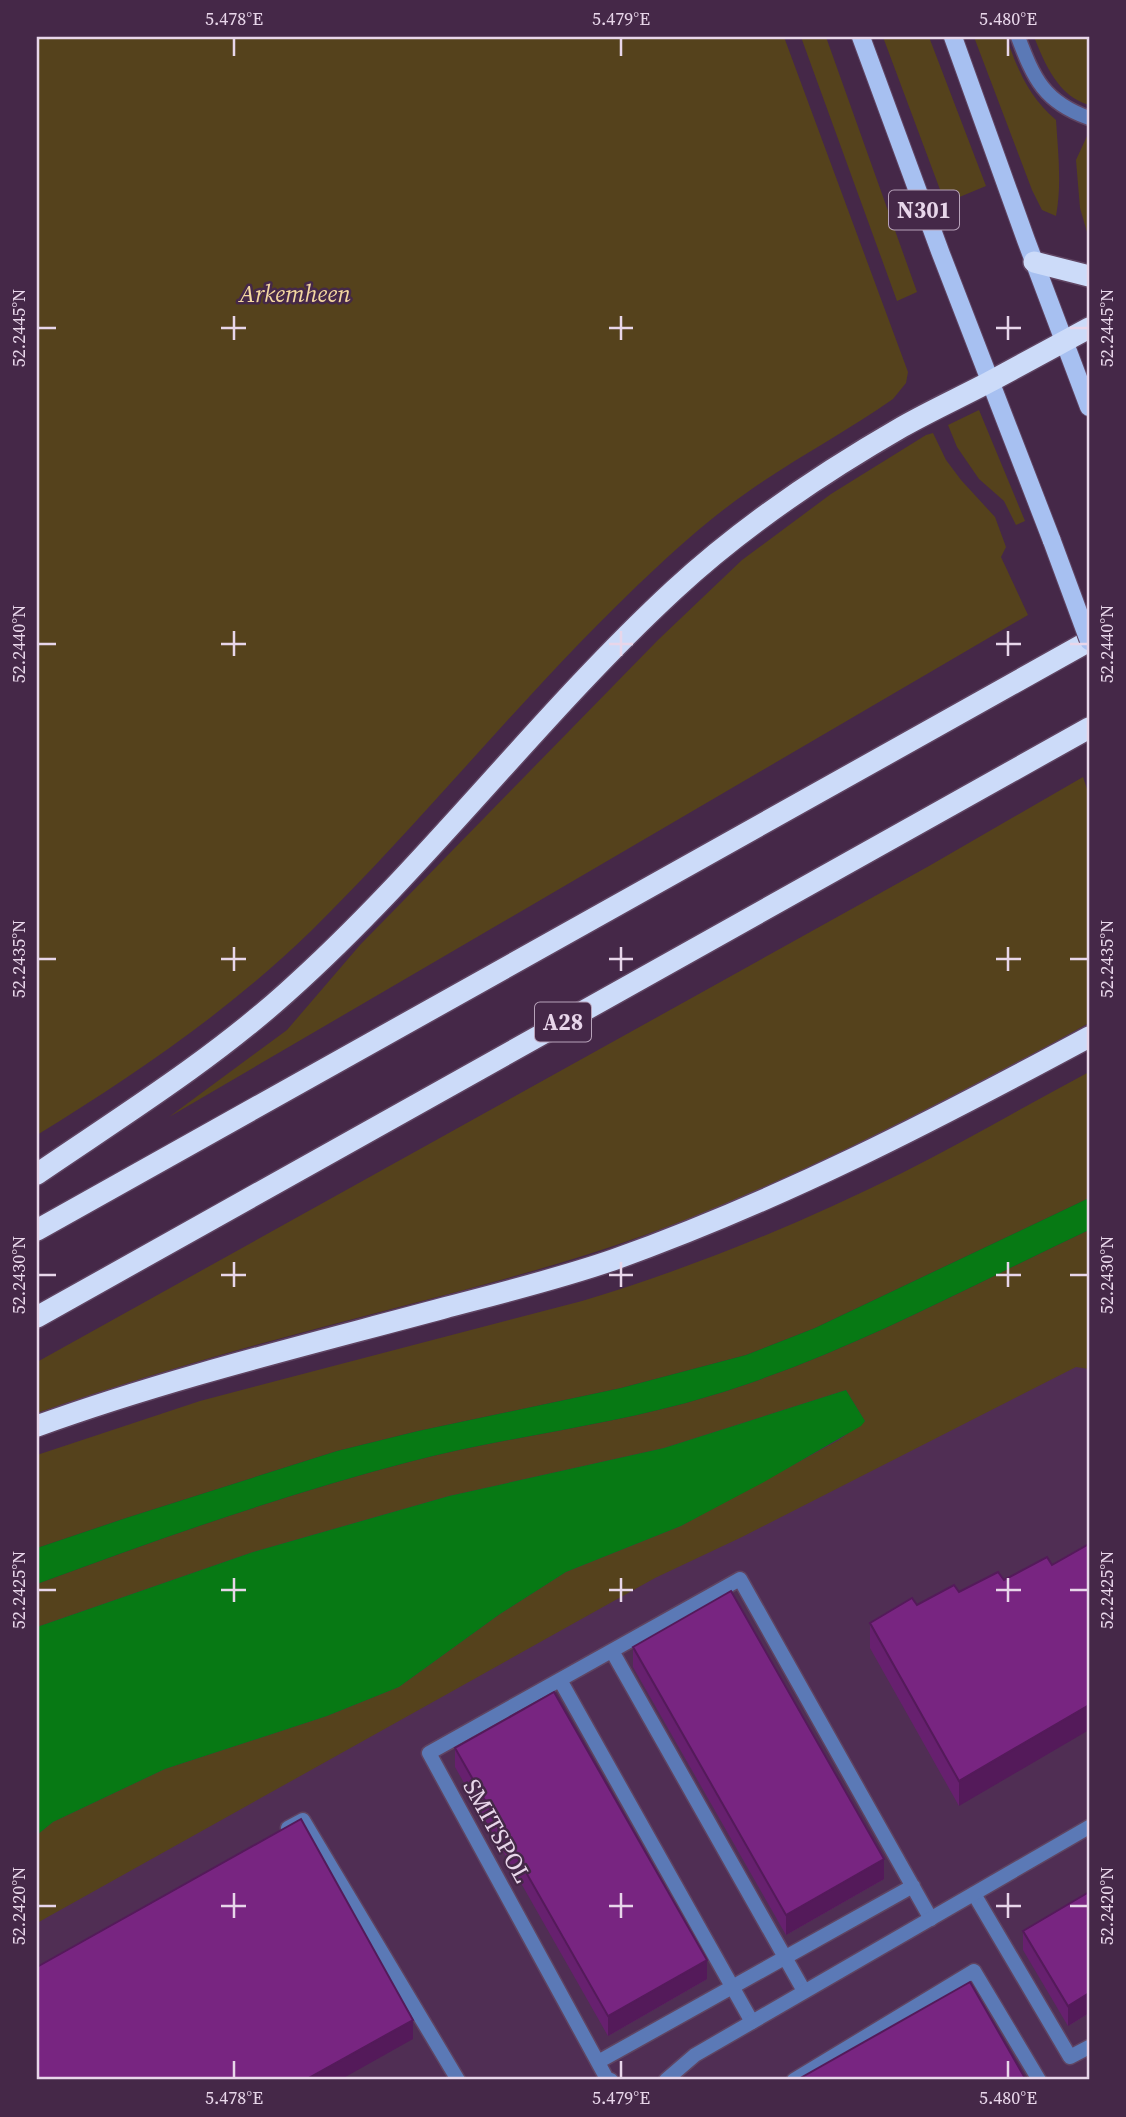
<svg xmlns="http://www.w3.org/2000/svg" width="1126" height="2117" font-family="'Source Serif 4',serif">
  <style>
    .built { fill: #502e54 }
    .green { fill: #55421c }
    .water { fill: #077914 }
    .lines { fill: none; stroke-linecap: round; stroke-linejoin: round }
    .lane-casing { stroke: #5f4462; stroke-width: 17 }
    .street-casing { stroke: #5f4462; stroke-width: 17 }
    .primary-casing { stroke: #5f4462; stroke-width: 20 }
    .highway-casing { stroke: #5f4462; stroke-width: 24 }
    .lane { stroke: #5b79b6; stroke-width: 14 }
    .street { stroke: #5b79b6; stroke-width: 14 }
    .primary { stroke: #a7c0f1; stroke-width: 18 }
    .highway { stroke: #ccdbf9; stroke-width: 21 }
    .primary-bridge-casing { stroke: #5f4462; stroke-width: 20; stroke-linecap: butt }
    .primary-bridge { stroke: #a7c0f1; stroke-width: 18 }
    .wall { fill: #67206f }
    .shaded-wall { fill: #541a5a }
    .building { fill: #782581; stroke: #541a5a; stroke-width: 2 }
    .ticks { fill: none; stroke: #e8d6ea; stroke-width: 2.5 }
    .labels { text-anchor: middle; stroke-width: 5; stroke-linejoin: round; paint-order: stroke }
    .shield { fill: #452848; stroke: #b7a2b9; stroke-width: 2 }
    .shield-label { font-size: 23px; font-weight: bold; fill: #e8d6ea }
    .park-label { font-size: 24px; font-style: italic; fill: #f4d8a1; stroke: #452848 }
    .street-label { font-size: 24px; fill: #e8d6ea; stroke: #452848 }
    .neatline { fill: none; stroke: #e8d6ea; stroke-width: 2.5 }
    .ticks-label { font-size: 18px; text-anchor: middle; fill: #e8d6ea }
  </style>
  <rect width="100%" height="100%" fill="#452848"/>
  <path class="built" d="M 1089,1263 L 1089,2080 L 37,2080 L 37,1605 L 621,1438 Z"/>
  <path class="green" d="M 37,37 L 784,37 L 908,372 L 906,383 L 893,399 C 846,432 796,458 749,491 C 717,513 685,541 657,567 C 534,681 430,814 311,931 C 229,1011 133,1076 37,1135 Z
    M 801,37 L 826,37 L 917,292 L 897,301 Z
    M 883,37 L 929,37 L 986,186 L 945,203 Z
    M 974,37 L 1006,37 C 1018,70 1028,96 1056,120 C 1058,152 1062,184 1056,216 L 1042,210 L 1032,190 Z
    M 1034,37 L 1089,37 L 1089,105 C 1058,96 1045,64 1034,37 Z
    M 1087,136 L 1089,136 L 1089,239 L 1080,208 L 1076,160 Z
    M 979,410 L 1025,521 L 1016,525 L 1004,501 L 979,479 L 957,447 L 948,425 Z
    M 933,433 L 946,460 L 961,480 L 995,517 L 1006,547 L 1001,557 L 1028,615 L 169,1117 L 287,1030 L 360,945 L 658,640 L 742,560 L 831,494 L 926,435 Z
    M 1083,777 L 1089,795 L 1089,1023 C 946,1103 800,1180 645,1235 C 539,1273 428,1299 319,1328 C 224,1353 129,1381 37,1413 L 37,1362 L 929,866 Z
    M 1089,1072 L 1089,1198 L 815,1328 L 746,1355 L 621,1388 L 418,1431 L 337,1451 L 126,1518 L 37,1548 L 37,1455 L 200,1401 L 582,1301 C 692,1268 799,1224 902,1173 C 965,1141 1027,1105 1089,1072 Z
    M 1089,1230 L 1089,1369 L 1076,1367 L 742,1537 L 655,1578 L 37,1923 L 37,1835 L 53,1822 L 165,1769 L 327,1716 L 399,1687 L 500,1614 L 566,1572 L 681,1526 L 839,1440 L 865,1421 L 846,1390 L 664,1448 L 449,1496 L 253,1552 L 37,1627 L 37,1584 C 159,1539 283,1495 409,1462 C 508,1436 612,1426 710,1396 C 843,1356 964,1289 1089,1230 Z"/>
  <path class="water" d="M 1089,1198 L 1089,1230 C 964,1289 843,1356 710,1396 C 612,1426 508,1436 409,1462 C 283,1495 159,1539 37,1584 L 37,1548 L 126,1518 L 337,1451 L 418,1431 L 621,1388 L 746,1355 L 815,1328 Z
    M 846,1390 L 865,1421 L 861,1426 L 764,1482 L 681,1526 L 566,1572 L 500,1614 L 399,1687 L 327,1716 L 165,1769 L 53,1822 L 37,1835 L 37,1627 L 253,1552 L 449,1496 L 664,1448 Z"/>
  <g class="lines">
    <g class="lane-casing">
      <path id="lane" d="M 612,1651 L 804,1991
        M 560,1680 L 752,2022
        M 288,1828 L 303,1820 L 458,2080
        M 974,1894 L 1070,2057 L 1089,2047
        M 598,2062 L 913,1886
        M 611,2080 L 607,2079 L 429,1753 L 740,1579 L 931,1919
        M 794,2080 L 974,1971 L 1039,2080"/>
    </g>
    <g class="street-casing">
      <path id="street" d="M 1018,37 C 1034,79 1044,102 1089,118
        M 666,2080 L 695,2055 L 1089,1827"/>
    </g>
    <g class="primary-casing">
      <path id="primary" d="M 861,37 L 941,254 L 1052,541
        M 953,37 L 1026,240 L 1089,407"/>
    </g>
    <g class="highway-casing">
      <path id="highway" d="M 1034,262 L 1089,276
        M 37,1174 C 122,1116 209,1062 286,993 C 425,869 537,717 674,590 C 742,527 822,473 902,427 C 932,410 963,396 993,380 C 1025,363 1057,345 1089,328
        M 37,1230 L 1089,641
        M 37,1317 L 1089,728
        M 37,1426 C 170,1378 307,1345 444,1308 C 501,1293 558,1279 613,1260 C 781,1200 933,1121 1089,1037"/>
    </g>
    <use href="#lane" class="lane"/>
    <use href="#street" class="street"/>
    <use href="#primary" class="primary"/>
    <use href="#highway" class="highway"/>
    <g class="primary-bridge-casing">
      <path id="primary-bridge" d="M 1052,541 L 1089,641"/>
    </g>
    <use href="#primary-bridge" class="primary-bridge"/>
  </g>
  <path class="wall" d="M 998,1572 L 959,1806 L 870,1648 L 870,1623 L 917,1605 L 959,1592 Z
    M 633,1647 L 884,1879 L 786,1935 L 633,1667 Z
    M 455,1748 L 707,1979 L 608,2036 L 455,1767 Z
    M 1089,1892 L 1089,2013 L 1068,2026 L 1023,1950 L 1023,1931 Z"/>
  <path class="shaded-wall" d="M 1089,1705 L 1089,1730 L 959,1806 L 959,1781 Z
    M 884,1859 L 884,1879 L 786,1935 L 786,1915 Z
    M 707,1960 L 707,1979 L 608,2036 L 608,2016 Z
    M 1089,1993 L 1089,2013 L 1068,2026 L 1068,2006 Z
    M 413,2020 L 413,2039 L 340,2080 L 305,2080 Z"/>
  <path class="building" d="M 1089,1544 L 1089,1705 L 959,1781 L 870,1623 L 912,1598 L 917,1605 L 954,1585 L 959,1592 L 998,1572 L 1004,1580 L 1047,1557 L 1052,1565 Z
    M 731,1591 L 884,1859 L 786,1915 L 633,1647 Z
    M 554,1692 L 707,1960 L 608,2016 L 455,1748 Z
    M 301,1819 L 413,2020 L 305,2080 L 37,2080 L 37,1967 Z
    M 1089,1892 L 1089,1993 L 1068,2006 L 1023,1931 Z
    M 970,1982 L 1026,2080 L 797,2080 Z"/>
  <path class="ticks" d="M 234,38 L 234,56M 621,38 L 621,56M 1008,38 L 1008,56M 234,316 L 234,340M 621,316 L 621,340M 1008,316 L 1008,340M 38,328 L 56,328M 221,328 L 246,328M 609,328 L 633,328M 996,328 L 1021,328M 1070,328 L 1088,328M 234,631 L 234,656M 621,631 L 621,656M 1008,631 L 1008,656M 38,644 L 56,644M 221,644 L 246,644M 609,644 L 633,644M 996,644 L 1021,644M 1070,644 L 1088,644M 234,947 L 234,971M 621,947 L 621,971M 1008,947 L 1008,971M 38,959 L 56,959M 221,959 L 246,959M 609,959 L 633,959M 996,959 L 1021,959M 1070,959 L 1088,959M 234,1262 L 234,1287M 621,1262 L 621,1287M 1008,1262 L 1008,1287M 38,1275 L 56,1275M 221,1275 L 246,1275M 609,1275 L 633,1275M 996,1275 L 1021,1275M 1070,1275 L 1088,1275M 234,1578 L 234,1602M 621,1578 L 621,1602M 1008,1578 L 1008,1602M 38,1590 L 56,1590M 221,1590 L 246,1590M 609,1590 L 633,1590M 996,1590 L 1021,1590M 1070,1590 L 1088,1590M 234,1893 L 234,1918M 621,1893 L 621,1918M 1008,1893 L 1008,1918M 38,1906 L 56,1906M 221,1906 L 246,1906M 609,1906 L 633,1906M 996,1906 L 1021,1906M 1070,1906 L 1088,1906M 234,2061 L 234,2078M 621,2061 L 621,2078M 1008,2061 L 1008,2078"/>
  <g class="labels">
    <g class="shield">
      <rect x="889" y="190.5" width="70" height="39" rx="5"/>
      <rect x="535" y="1002.5" width="56" height="39" rx="5"/>
    </g>
    <g class="shield-label">
      <text x="924" y="218">N301</text>
      <text x="563" y="1030">A28</text>
    </g>
    <g class="park-label">
      <text x="295" y="302">Arkemheen</text>
    </g>
    <g class="street-label">
      <text transform="translate(497 1831) rotate(61)" y="8">SMITSPOL</text>
    </g>
  </g>
  <rect width="1126" height="2117" fill="none" stroke="#452848" stroke-width="77"/>
  <rect x="38" y="38" width="1050" height="2040" class="neatline"/>
  <g class="ticks-label">
    <text x="234" y="25">5.478°E</text>
    <text x="621" y="25">5.479°E</text>
    <text x="1008" y="25">5.480°E</text>
    <text transform="translate(19 328) rotate(-90)" y="6">52.2445°N</text>
    <text transform="translate(1107 328) rotate(-90)" y="6">52.2445°N</text>
    <text transform="translate(19 644) rotate(-90)" y="6">52.2440°N</text>
    <text transform="translate(1107 644) rotate(-90)" y="6">52.2440°N</text>
    <text transform="translate(19 959) rotate(-90)" y="6">52.2435°N</text>
    <text transform="translate(1107 959) rotate(-90)" y="6">52.2435°N</text>
    <text transform="translate(19 1275) rotate(-90)" y="6">52.2430°N</text>
    <text transform="translate(1107 1275) rotate(-90)" y="6">52.2430°N</text>
    <text transform="translate(19 1590) rotate(-90)" y="6">52.2425°N</text>
    <text transform="translate(1107 1590) rotate(-90)" y="6">52.2425°N</text>
    <text transform="translate(19 1906) rotate(-90)" y="6">52.2420°N</text>
    <text transform="translate(1107 1906) rotate(-90)" y="6">52.2420°N</text>
    <text x="234" y="2104">5.478°E</text>
    <text x="621" y="2104">5.479°E</text>
    <text x="1008" y="2104">5.480°E</text>
  </g>
</svg>
